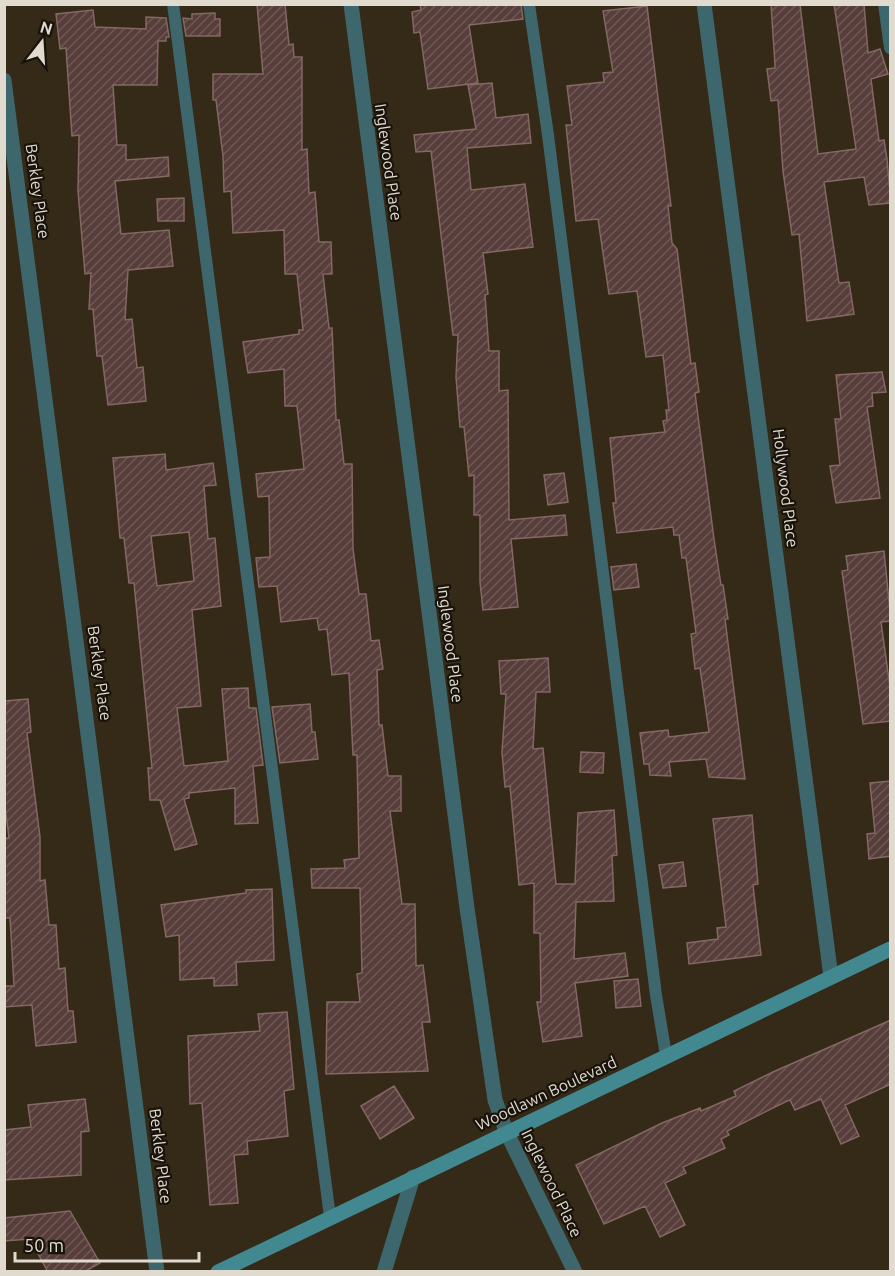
<svg xmlns="http://www.w3.org/2000/svg" width="895" height="1276" font-family="Ubuntu,sans-serif">
  <style>
    .building { fill: url(#building-hatch); stroke: #836864; stroke-width: 1.5; fill-rule: evenodd }
    .lines { fill: none; stroke-linecap: round; stroke-linejoin: round }
    .lane { stroke: #3d676d; stroke-width: 12 }
    .street { stroke: #3d676d; stroke-width: 15 }
    .secondary { stroke: #418891; stroke-width: 15 }
    .labels { text-anchor: middle; stroke-width: 4.5; stroke-linejoin: round; paint-order: stroke }
    .street-label { font-size: 16px; fill: #e1dace; stroke: #18130b }
  </style>
  <defs>
    <pattern id="building-hatch" width="6" height="6" patternUnits="userSpaceOnUse" patternTransform="scale(1.5)"><rect width="6" height="6" fill="#573e3b"/><path d="M-1 1l2-2M0 6l6-6M5 7l2-2" fill="none" stroke="#6f5956"/></pattern>
  </defs>
  <rect width="100%" height="100%" fill="#352917"/>
  <path class="building" d="M 257,4 L 285,4 L 289,45 L 293,44 L 294,57 L 302,57 L 302,150 L 307,149 L 309,193 L 315,192 L 319,242 L 331,242 L 332,274 L 323,274 L 329,328 L 332,328 L 336,420 L 339,420 L 344,464 L 352,464 L 353,549 L 359,594 L 366,594 L 371,641 L 379,640 L 383,669 L 377,670 L 379,725 L 382,725 L 388,776 L 401,776 L 401,811 L 390,811 L 402,904 L 415,904 L 416,966 L 423,965 L 430,1022 L 422,1022 L 428,1071 L 326,1074 L 327,1002 L 360,1002 L 357,974 L 362,973 L 360,888 L 312,888 L 311,869 L 345,868 L 344,860 L 359,858 L 357,755 L 353,755 L 349,673 L 332,675 L 327,629 L 319,630 L 317,618 L 281,622 L 277,586 L 259,587 L 256,558 L 270,557 L 269,496 L 258,497 L 256,474 L 304,469 L 297,406 L 285,406 L 284,369 L 248,373 L 243,342 L 299,334 L 299,330 L 303,330 L 297,274 L 285,274 L 284,230 L 233,233 L 231,191 L 224,192 L 223,156 L 216,100 L 213,100 L 213,74 L 263,74 Z
    M 420,4 L 521,4 L 523,19 L 469,25 L 478,83 L 428,89 L 420,32 L 414,33 L 412,12 L 421,10 Z
    M 771,4 L 800,4 L 818,154 L 856,149 L 834,4 L 864,4 L 868,53 L 880,49 L 888,74 L 871,79 L 879,141 L 884,140 L 887,159 L 891,203 L 869,205 L 864,177 L 824,182 L 839,283 L 849,282 L 854,314 L 807,321 L 799,234 L 792,235 L 783,171 L 778,100 L 771,101 L 767,69 L 775,68 L 775,65 Z
    M 647,6 L 671,206 L 668,206 L 672,243 L 677,249 L 691,364 L 695,363 L 699,392 L 695,393 L 714,539 L 721,585 L 723,585 L 728,619 L 725,619 L 745,779 L 709,777 L 706,759 L 669,762 L 671,776 L 650,775 L 649,764 L 644,764 L 640,733 L 668,730 L 669,737 L 709,732 L 700,668 L 695,669 L 691,634 L 696,633 L 686,558 L 682,558 L 679,535 L 674,535 L 673,527 L 617,533 L 613,503 L 616,503 L 610,438 L 665,432 L 663,421 L 667,420 L 666,410 L 669,410 L 663,355 L 646,357 L 637,291 L 609,294 L 598,219 L 576,221 L 566,125 L 572,125 L 567,86 L 604,82 L 603,73 L 613,72 L 603,11 Z
    M 93,10 L 95,27 L 146,29 L 146,17 L 166,18 L 169,37 L 166,37 L 166,41 L 158,41 L 157,85 L 113,85 L 117,145 L 126,145 L 126,160 L 168,157 L 169,176 L 115,181 L 121,234 L 169,230 L 173,266 L 128,270 L 125,320 L 132,319 L 137,368 L 143,367 L 146,401 L 108,405 L 102,356 L 97,356 L 93,309 L 89,309 L 91,273 L 85,274 L 78,191 L 79,135 L 72,136 L 66,48 L 60,49 L 56,14 Z
    M 215,13 L 215,19 L 220,19 L 220,36 L 186,36 L 183,18 L 192,19 L 192,14 Z
    M 492,83 L 496,118 L 528,114 L 531,143 L 467,148 L 471,190 L 525,184 L 533,247 L 483,253 L 488,294 L 485,295 L 489,351 L 499,351 L 499,391 L 508,390 L 509,520 L 565,515 L 567,535 L 511,539 L 518,607 L 483,610 L 480,582 L 480,515 L 474,515 L 474,475 L 469,476 L 464,427 L 460,427 L 456,377 L 458,335 L 453,335 L 431,151 L 416,152 L 414,135 L 476,129 L 468,85 Z
    M 184,198 L 184,221 L 158,221 L 157,199 Z
    M 882,372 L 886,392 L 872,393 L 873,406 L 867,407 L 880,498 L 836,503 L 830,466 L 840,465 L 835,419 L 841,419 L 836,375 Z
    M 165,454 L 166,470 L 213,463 L 216,485 L 204,486 L 208,539 L 215,538 L 221,606 L 192,610 L 201,706 L 177,708 L 184,766 L 228,761 L 222,689 L 248,688 L 249,708 L 256,708 L 263,765 L 253,766 L 258,823 L 235,824 L 235,788 L 189,793 L 189,798 L 184,799 L 197,844 L 175,850 L 160,800 L 150,800 L 148,768 L 152,768 L 134,583 L 129,583 L 124,538 L 120,538 L 113,458 ZM 189,532 L 194,581 L 157,586 L 151,536 Z
    M 564,473 L 568,502 L 548,505 L 544,475 Z
    M 884,551 L 891,621 L 881,622 L 891,694 L 891,721 L 863,724 L 842,571 L 848,570 L 846,556 Z
    M 636,564 L 639,587 L 614,590 L 611,567 Z
    M 548,658 L 550,692 L 536,692 L 533,749 L 543,748 L 556,884 L 575,884 L 578,813 L 614,810 L 617,855 L 612,856 L 614,901 L 576,902 L 574,959 L 625,953 L 628,976 L 575,983 L 582,1036 L 543,1042 L 537,1002 L 541,1002 L 540,933 L 534,933 L 534,883 L 519,885 L 510,786 L 505,787 L 502,752 L 506,694 L 501,694 L 499,661 Z
    M 28,699 L 31,732 L 27,733 L 40,837 L 40,881 L 45,880 L 49,925 L 56,925 L 59,969 L 65,968 L 68,1011 L 73,1011 L 76,1042 L 36,1046 L 32,1005 L 4,1007 L 4,986 L 14,986 L 10,918 L 4,918 L 4,838 L 9,838 L 4,798 L 4,701 Z
    M 310,704 L 312,732 L 315,732 L 318,759 L 280,763 L 272,707 Z
    M 581,752 L 604,753 L 603,773 L 580,772 Z
    M 891,781 L 891,856 L 869,859 L 867,834 L 875,833 L 870,783 Z
    M 752,815 L 758,884 L 753,885 L 761,955 L 689,964 L 687,943 L 718,939 L 717,928 L 726,927 L 713,819 Z
    M 683,862 L 686,886 L 663,888 L 659,865 Z
    M 272,889 L 274,960 L 236,962 L 237,985 L 214,986 L 214,978 L 180,980 L 179,935 L 166,937 L 161,905 L 246,893 L 246,890 Z
    M 638,979 L 641,1006 L 616,1008 L 614,981 Z
    M 287,1012 L 294,1089 L 284,1091 L 288,1136 L 247,1141 L 248,1154 L 234,1155 L 238,1203 L 210,1205 L 202,1103 L 190,1104 L 188,1036 L 260,1031 L 258,1014 Z
    M 891,1020 L 891,1084 L 845,1105 L 859,1136 L 841,1144 L 821,1099 L 795,1110 L 790,1100 L 787,1101 L 727,1131 L 729,1135 L 721,1139 L 725,1148 L 683,1167 L 686,1173 L 665,1183 L 685,1225 L 660,1237 L 645,1206 L 604,1224 L 576,1165 L 662,1123 L 700,1108 L 701,1111 L 736,1096 L 734,1091 L 773,1072 Z
    M 394,1086 L 414,1118 L 380,1139 L 361,1106 Z
    M 85,1099 L 89,1131 L 81,1132 L 81,1175 L 4,1180 L 4,1130 L 31,1127 L 28,1105 Z
    M 70,1211 L 100,1263 L 84,1272 L 48,1272 L 30,1239 L 4,1241 L 4,1218 Z"/>
  <g class="lines">
    <path class="lane" d="M 173,4 L 330,1217
      M 529,4 L 548,135 L 656,995 L 666,1055
      M 884,4 L 890,48"/>
    <path class="street" d="M 351,4 L 467,908 L 495,1100 L 506,1131 L 575,1272
      M 704,4 L 831,977
      M 4,80 L 157,1272
      M 384,1272 L 413,1177"/>
    <path class="secondary" d="M 218,1272 L 890,949"/>
  </g>
  <g class="labels">
    <g class="street-label">
      <text transform="translate(389 162) rotate(82)" y="6">Inglewood Place</text>
      <text transform="translate(38 191) rotate(82)" y="6">Berkley Place</text>
      <text transform="translate(786 488) rotate(83)" y="6">Hollywood Place</text>
      <text transform="translate(451 644) rotate(83)" y="6">Inglewood Place</text>
      <text transform="translate(100 673) rotate(82)" y="6">Berkley Place</text>
      <text transform="translate(546 1093) rotate(-25)" y="6">Woodlawn Boulevard</text>
      <text transform="translate(161 1156) rotate(83)" y="6">Berkley Place</text>
      <text transform="translate(552 1183) rotate(64)" y="6">Inglewood Place</text>
    </g>
  </g>
  <rect width="895" height="1276" fill="none" stroke="#e1dace" stroke-width="12"/>
  <g transform="translate(42 42) rotate(17)" stroke="#18130b" stroke-width="4.5" paint-order="stroke">
  <path d="M0-4.5L10 22L0 15L-10 22Z" fill="#e1dace"/>
  <text y="-9" font-size="16" font-weight="bold" text-anchor="middle" fill="#e1dace">N</text>
  </g>
  <path d="M15 1252v9h184v-9" fill="none" stroke="#e1dace" stroke-width="3"/>
  <text x="24" y="1252" font-size="18" fill="#e1dace" stroke="#18130b" stroke-width="4.5" paint-order="stroke">50 m</text>
</svg>
